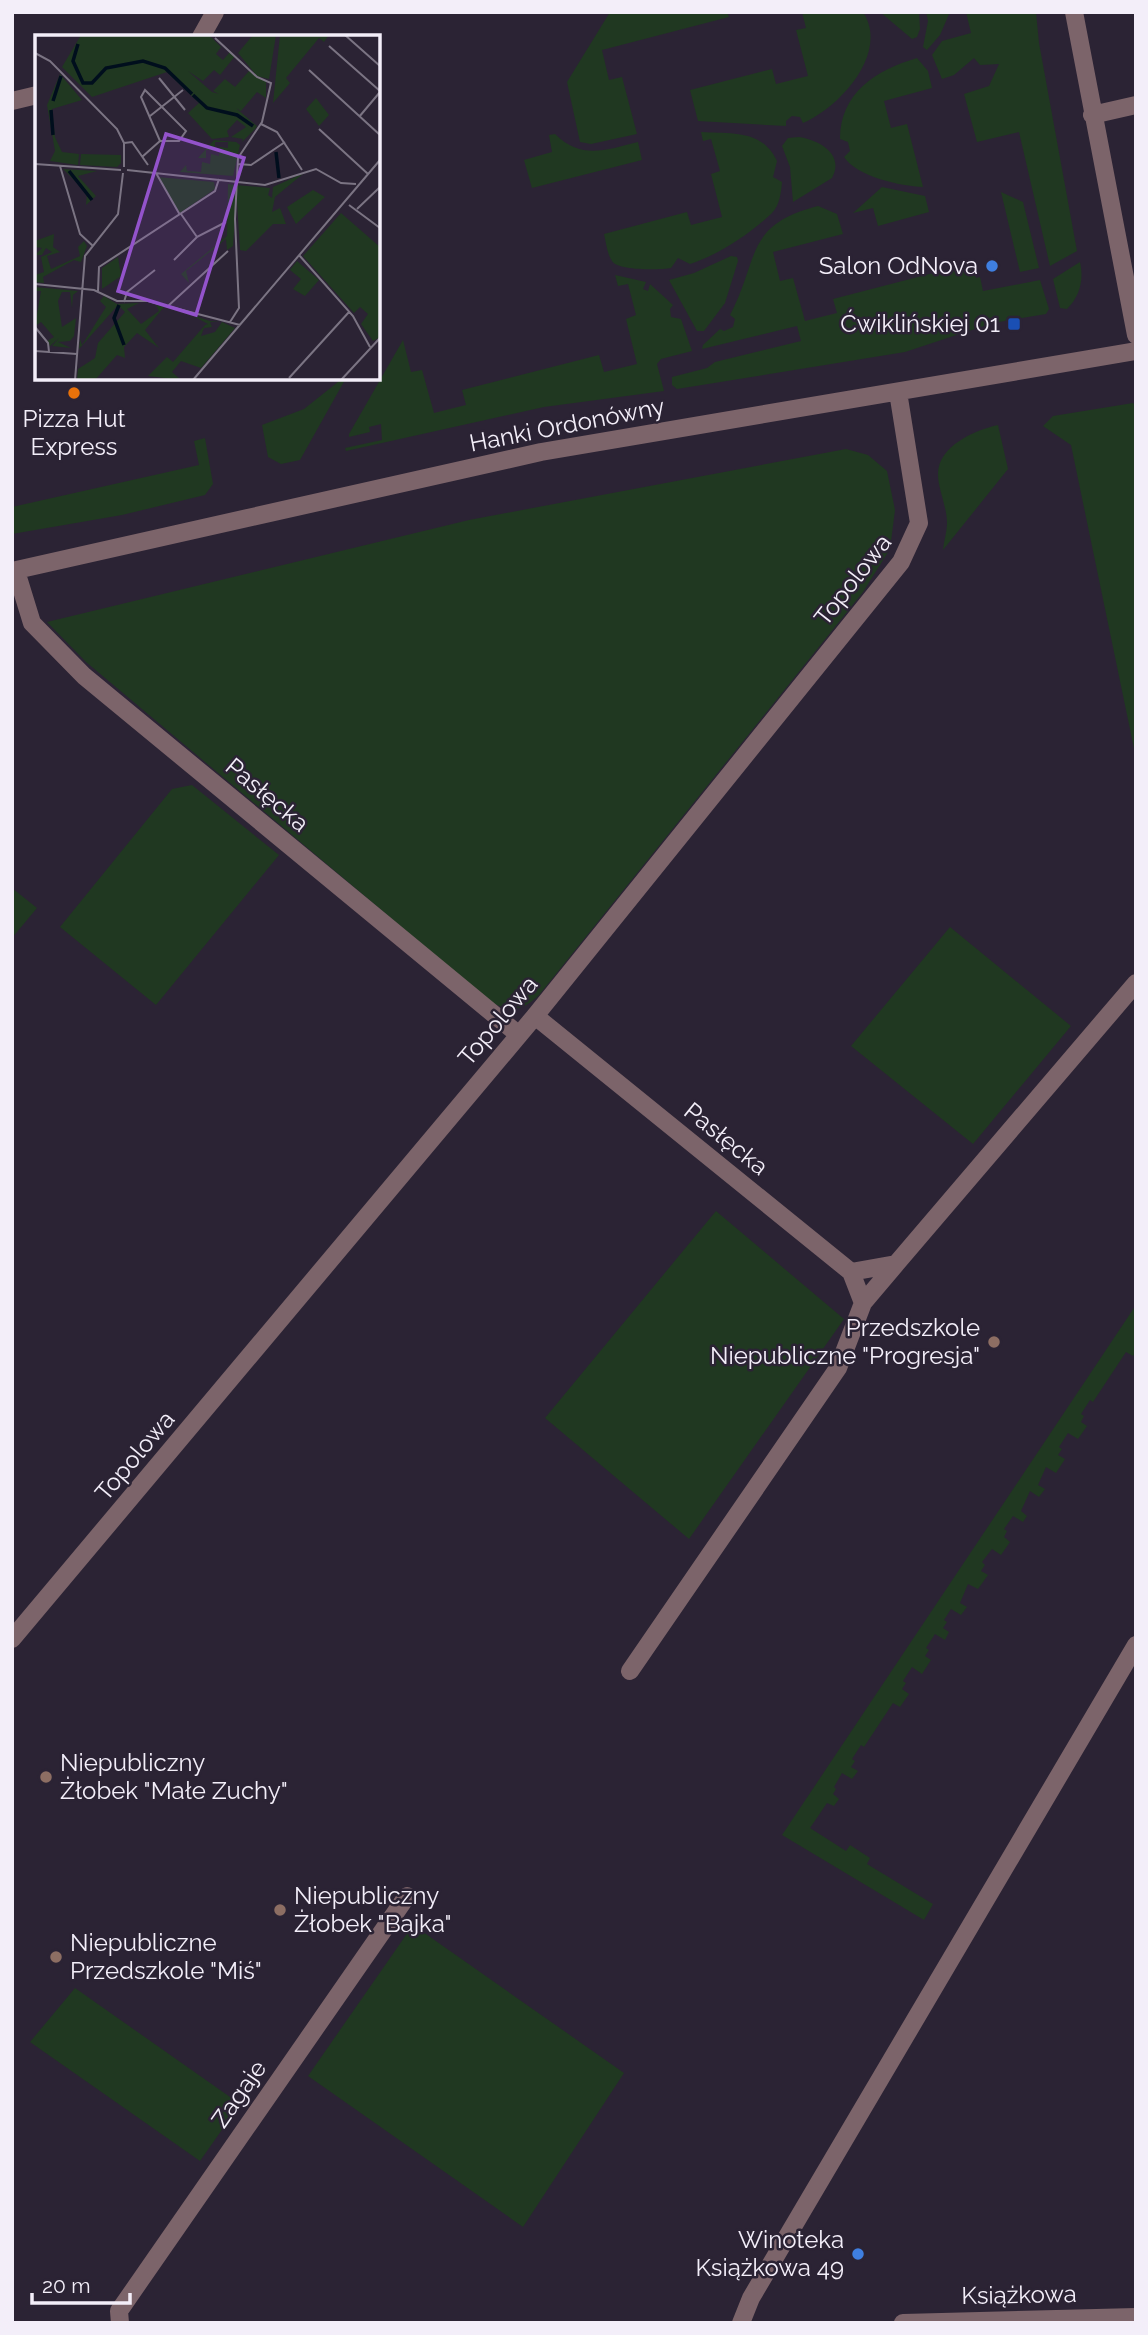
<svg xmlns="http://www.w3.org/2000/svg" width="1148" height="2335" font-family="Raleway,sans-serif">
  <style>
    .green { fill: #203821 }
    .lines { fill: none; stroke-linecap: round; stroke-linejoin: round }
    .minor { stroke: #7c646a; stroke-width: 18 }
    .shop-dot { fill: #3f7fe0; stroke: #2b2334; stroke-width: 2.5 }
    .transit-dot { fill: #1a4fb4; stroke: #2b2334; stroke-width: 2.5 }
    .food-dot { fill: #e8710a; stroke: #2b2334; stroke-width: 2.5 }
    .education-dot { fill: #8d6e63; stroke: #2b2334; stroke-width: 2.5 }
    .labels { text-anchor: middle; stroke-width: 5; stroke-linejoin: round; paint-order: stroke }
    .poi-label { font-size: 24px; fill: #f3eef9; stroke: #2b2334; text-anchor: end }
    .street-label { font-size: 24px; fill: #f3eef9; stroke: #2b2334 }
    .inset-river { fill: none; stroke: #000e1d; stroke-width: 3.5 }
    .inset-road { fill: none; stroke: #7b7483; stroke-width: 2 }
    .view { fill: #9353cb; fill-opacity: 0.15; stroke: #9353cb; stroke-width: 3.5 }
    .inset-edge { fill: none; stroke: #f3eef9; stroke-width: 3.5 }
  </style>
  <rect width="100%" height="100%" fill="#2b2334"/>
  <path class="green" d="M 610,12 L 727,12 L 729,17 L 602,50 L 609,80 L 622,77 L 637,134 L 591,144 L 580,142 L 567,82 Z
    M 802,12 L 863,12 C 890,53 839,108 803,123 L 800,117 L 792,116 L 786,121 L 786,126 L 698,121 L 690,90 L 772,69 L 776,84 L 808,76 L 796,30 L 806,28 Z
    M 880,12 L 919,12 L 920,29 L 917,37 L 912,39 Z
    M 926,12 L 950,12 L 940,35 L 927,50 L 923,47 L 928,21 Z
    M 966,12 L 1036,12 L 1039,43 L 1077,251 L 1050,266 L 1019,132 L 977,142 L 964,94 L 989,86 L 999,64 L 980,65 L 974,58 L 954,75 L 942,79 L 932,55 L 942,41 L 971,33 Z
    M 917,58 L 928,71 L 932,88 L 884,101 L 891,128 L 907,124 L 923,187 C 901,186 857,177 844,157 L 850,151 L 848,142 L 840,139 C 840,93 876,70 917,58 Z
    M 701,132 C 731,134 762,129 777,161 L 773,177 L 782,182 C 781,192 780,205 772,213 C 750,234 718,255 690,264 L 678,258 L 671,268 C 660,270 618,271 612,261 C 607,254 606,242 604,234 L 687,212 L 691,225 L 722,217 L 711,174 L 720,171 L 711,139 L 703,141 Z
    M 555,134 C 581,160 606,150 638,142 L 642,160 L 532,188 L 524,160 L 552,152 L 549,135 Z
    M 799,137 C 819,140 845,154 832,178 L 793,202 L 790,167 L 782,146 L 788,138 Z
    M 882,187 L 925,196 L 929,212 L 878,226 L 873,208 L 853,213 Z
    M 1001,192 L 1023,202 L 1039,268 L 1020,272 Z
    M 818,206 L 837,214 L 843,234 L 773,252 L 780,281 L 793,278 L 805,321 L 837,313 L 833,299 L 972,263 L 976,278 L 980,277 L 983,291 L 1040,280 L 1049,309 L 1046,314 L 993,323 L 905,352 L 677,389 L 672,385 L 672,377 L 707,368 L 715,362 L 801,341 L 797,326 L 702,349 L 703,345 L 720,329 L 724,331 L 733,327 L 735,319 L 730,315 C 760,258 744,225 818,206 Z
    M 731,256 L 737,257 L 738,261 L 725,303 L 704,331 L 697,331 L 669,280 L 694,273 Z
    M 1080,262 C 1084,280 1080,296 1067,309 L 1060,308 L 1053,279 Z
    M 615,275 L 646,282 L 643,289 L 648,291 L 650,284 L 673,305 L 670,309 L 671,317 L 681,319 L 692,351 L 661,359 L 657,364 L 664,391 L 544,407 L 346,451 L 345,448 L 382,440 L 381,424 L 369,427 L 370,432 L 349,437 L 349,434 L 403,340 L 411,372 L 422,370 L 434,413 L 466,405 L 462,390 L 599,355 L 604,372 L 637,364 L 626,319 L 636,315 L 628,284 L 618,286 Z
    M 343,378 L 346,378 L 300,460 L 281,464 L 268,457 L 262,425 L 304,409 Z
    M 1133,403 L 1136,406 L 1136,758 L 1071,445 L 1043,426 L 1053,416 Z
    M 998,425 L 1008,469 L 943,550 C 944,541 947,531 947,523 C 947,506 938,490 938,474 C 938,446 975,430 998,425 Z
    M 205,438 L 213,484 L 205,495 L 122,515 L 12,534 L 12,507 L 199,465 L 194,441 Z
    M 846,449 L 868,455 L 887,471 L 895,510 L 890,549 L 863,592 L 539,995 C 522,1011 513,1012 492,1003 L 86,662 L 47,622 L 469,520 Z
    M 192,785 L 279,855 L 156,1005 L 60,927 L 172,789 Z
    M 12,888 L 37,908 L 12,938 Z
    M 950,927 L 1071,1026 L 973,1144 L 851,1046 Z
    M 716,1211 L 844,1319 L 689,1539 L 545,1418 Z
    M 1136,1305 L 1136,1352 L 1133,1356 L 1126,1352 L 1093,1402 L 1090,1400 L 1081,1414 L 1084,1416 L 1081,1422 L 1087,1426 L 1078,1439 L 1068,1433 L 1059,1447 L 1062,1449 L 1058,1455 L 1065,1459 L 1056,1473 L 1046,1467 L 1038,1485 L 1045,1489 L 1039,1497 L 1030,1491 L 1021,1511 L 1027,1516 L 1023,1522 L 1013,1516 L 1004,1529 L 1007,1531 L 1004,1537 L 1010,1542 L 1001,1555 L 992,1549 L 982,1562 L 985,1565 L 981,1571 L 988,1575 L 978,1589 L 968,1584 L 960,1603 L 967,1607 L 961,1615 L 951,1609 L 944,1620 L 947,1622 L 943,1628 L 949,1632 L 945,1640 L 935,1634 L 926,1648 L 929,1650 L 925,1656 L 931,1660 L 922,1674 L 912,1667 L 903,1681 L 906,1683 L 902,1689 L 909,1694 L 900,1707 L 893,1703 L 864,1747 L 861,1745 L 852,1759 L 855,1761 L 851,1767 L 858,1771 L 852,1779 L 842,1773 L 834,1787 L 836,1789 L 833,1794 L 839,1799 L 834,1806 L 827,1803 L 810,1828 L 846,1851 L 850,1845 L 870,1858 L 867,1864 L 933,1904 L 924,1920 L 782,1835 Z
    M 413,1925 L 624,2073 L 523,2227 L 308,2076 Z
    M 75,1988 L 240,2104 L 200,2161 L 30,2042 Z"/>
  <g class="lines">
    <path class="minor" d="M 1074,12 L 1136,335
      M 201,37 L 215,12
      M 12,101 L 37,95
      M 1092,115 L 1136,105
      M 12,571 L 541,452 L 1136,351
      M 16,571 L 32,623 L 84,676 L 519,1035
      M 535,1016 L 851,1272 L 896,1264 L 1136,983
      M 863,1303 L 896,1264
      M 12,1639 L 535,1016 L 901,562 L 919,523 L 898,392
      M 630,1671 L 838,1368 L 863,1303 L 851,1272
      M 120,2323 L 119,2311 L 407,1896
      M 741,2323 L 751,2298 L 1136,1645
      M 903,2323 L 1136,2317"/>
  </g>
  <g class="shop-dot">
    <circle cx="992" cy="266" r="7"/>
    <circle cx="858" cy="2254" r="7"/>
  </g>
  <rect class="transit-dot" x="1007" y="317" width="14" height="14" rx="3.5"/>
  <circle class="food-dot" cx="74" cy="393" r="7"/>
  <g class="education-dot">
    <circle cx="994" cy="1342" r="7"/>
    <circle cx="46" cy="1777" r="7"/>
    <circle cx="280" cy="1910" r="7"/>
    <circle cx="56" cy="1957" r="7"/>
  </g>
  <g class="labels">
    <g class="poi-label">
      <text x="978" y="274">Salon OdNova</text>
      <text x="1000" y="332">Ćwiklińskiej 01</text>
      <text x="74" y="427" text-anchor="middle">Pizza Hut<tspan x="74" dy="28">Express</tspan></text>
      <text x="980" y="1336">Przedszkole<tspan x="980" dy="28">Niepubliczne "Progresja"</tspan></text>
      <text x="60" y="1771" text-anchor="start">Niepubliczny<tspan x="60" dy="28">Żłobek "Małe Zuchy"</tspan></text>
      <text x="294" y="1904" text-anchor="start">Niepubliczny<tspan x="294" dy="28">Żłobek "Bajka"</tspan></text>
      <text x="70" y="1951" text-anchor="start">Niepubliczne<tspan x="70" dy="28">Przedszkole "Miś"</tspan></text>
      <text x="844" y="2248">Winoteka<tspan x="844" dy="28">Książkowa 49</tspan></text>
    </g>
    <g class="street-label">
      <text transform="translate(567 425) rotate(-11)" y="8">Hanki Ordonówny</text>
      <text transform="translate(853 580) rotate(-52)" y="8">Topolowa</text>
      <text transform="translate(267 795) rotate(40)" y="8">Pasłęcka</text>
      <text transform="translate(498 1021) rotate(-50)" y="8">Topolowa</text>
      <text transform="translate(726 1139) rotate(39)" y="8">Pasłęcka</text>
      <text transform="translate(135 1456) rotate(-50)" y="8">Topolowa</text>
      <text transform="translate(239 2094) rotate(-55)" y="8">Zagaje</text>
      <text transform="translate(1019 2295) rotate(-1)" y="8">Książkowa</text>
    </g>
  </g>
  <g transform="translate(35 35)">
    <rect width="345" height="345" fill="#2b2334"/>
    <path d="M 46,0 L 174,0 L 186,12 L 181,19 L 188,25 L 195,17 L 200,21 L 185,40 L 179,35 L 168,46 L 153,36 L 177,57 L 184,59 L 178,56 L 190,44 L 200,52 L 214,36 L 231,47 L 231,63 L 222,57 L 206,76 L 201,73 L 222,91 L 220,94 L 207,107 L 208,104 L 196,102 L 211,92 L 202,85 L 192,96 L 194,102 L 177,104 L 153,78 L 164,68 L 132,37 L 57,62 L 27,32 ZM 218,0 L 241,0 L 234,44 L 222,41 L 203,18 ZM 245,0 L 294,0 L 289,7 L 284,3 L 251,43 L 255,48 L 238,68 ZM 25,39 L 47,65 L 17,74 L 20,102 L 27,117 L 44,119 L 43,130 L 15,126 L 20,116 L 12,70 ZM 281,63 L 294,80 L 284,91 L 271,74 ZM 179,105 L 201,107 L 205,110 L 198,141 L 145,137 L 151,130 L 152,136 L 166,137 L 167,127 L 175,129 L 176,119 L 184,121 L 185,112 L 193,113 L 193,107 L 180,107 L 180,115 L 171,115 L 171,123 L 163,123 ZM 46,119 L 86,120 L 86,128 L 82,132 L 45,130 ZM 28,134 L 62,136 L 43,141 L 61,161 L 51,170 L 52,158 ZM 269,138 L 240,162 L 237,177 L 245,173 L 251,189 L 238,189 L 211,216 L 205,215 L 201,150 L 235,153 L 233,160 L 237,163 L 238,152 ZM 122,142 L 179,147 L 180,154 L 145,178 ZM 193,149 L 199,150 L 201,166 L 198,211 L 192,215 L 191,204 L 151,236 L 154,248 L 146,239 L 192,201 ZM 278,155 L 290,162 L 261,189 L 252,172 ZM 306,178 L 345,212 L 345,302 L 338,306 L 326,289 L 333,279 L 325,272 L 319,278 L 268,221 ZM 19,199 L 18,212 L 25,217 L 12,221 L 16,234 L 45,221 L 43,212 L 49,206 L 52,211 L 46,227 L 39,225 L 8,242 L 9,248 L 0,247 L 0,240 L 9,237 L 6,222 L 17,217 L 11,213 L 7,220 L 0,220 L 7,213 L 0,212 L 0,206 ZM 83,222 L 86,241 L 67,254 L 67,233 ZM 262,226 L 284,245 L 270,261 L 258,254 L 266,244 L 255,235 ZM 0,252 L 43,256 L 38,260 L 37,273 L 35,257 L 27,257 L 23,266 L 27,292 L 41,283 L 39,301 L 35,306 L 23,307 L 36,313 L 17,311 L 24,303 L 15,311 L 12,306 L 19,302 L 6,287 L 0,291 L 6,256 L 0,256 ZM 69,261 L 82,269 L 104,268 L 92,274 L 106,289 L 124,276 L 121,270 L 129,272 L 110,295 L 124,313 L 102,298 L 89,312 L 90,323 L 82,320 L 60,345 L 42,345 L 43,334 L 60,323 L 63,308 L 90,277 L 83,270 L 44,314 L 45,304 L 47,310 L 71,272 L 65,266 ZM 160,282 L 163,282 L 175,286 L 184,287 L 175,287 L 177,292 L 169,293 L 166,301 L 180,297 L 187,287 L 200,293 L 166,333 L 146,326 L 137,337 L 146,345 L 113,341 L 132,322 L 138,327 L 170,290 L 173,289 Z" fill="#203821"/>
    <path class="inset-river" d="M 43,9 L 38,26 L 48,48 L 57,48 L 71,33 L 108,26 L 130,33 L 157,59M 158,60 L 172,73 L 202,80 L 218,91M 18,66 L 26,41M 16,75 L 18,100M 241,117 L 244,143M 34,136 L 57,165M 84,270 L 79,283 L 89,310"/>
    <path class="inset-road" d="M 310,0 L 345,31M 180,3 L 222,42 L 236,48 L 227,87 L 203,123 L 200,184 L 204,273 L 195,287M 294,11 L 345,56M 0,18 L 15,26 L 82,94 L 89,108 L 89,132M 274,35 L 345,100M 124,43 L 150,75M 110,55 L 151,96 L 144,106 L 125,106 L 106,62 ZM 115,81 L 148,55M 324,82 L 345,57M 226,89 L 242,97 L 267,135M 284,94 L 333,139M 89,108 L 97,107 L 113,130M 107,122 L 125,106M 0,129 L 86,135M 203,129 L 216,130 L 250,107M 25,131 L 45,199 L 58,211M 92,135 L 230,150 L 281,134 L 306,148 L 321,149M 121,138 L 145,180M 314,170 L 345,193M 322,174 L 345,152M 146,179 L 162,202 L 191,187M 264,220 L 318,281 L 335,312M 139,225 L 162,202M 0,249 L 59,255 L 82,266 L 113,266 L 205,290M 63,256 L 64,232 L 180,156 L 184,144M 89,267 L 92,257 L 120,235M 133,271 L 193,216M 0,292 L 13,308 L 14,317M 0,316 L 42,319M 254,343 L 314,277M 40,345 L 50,221 L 83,179 L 88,138M 158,345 L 345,125M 306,345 L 345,303"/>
    <path class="view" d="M 131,99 L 209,123 L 161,280 L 83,256 Z"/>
    <rect width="345" height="345" class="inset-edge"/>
  </g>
  <rect width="1148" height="2335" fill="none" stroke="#f3eef9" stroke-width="28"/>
  <path d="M32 2293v10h98v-10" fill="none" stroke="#f3eef9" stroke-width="3.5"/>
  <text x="42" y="2293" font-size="21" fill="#f3eef9" stroke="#2b2334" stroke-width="5" paint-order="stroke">20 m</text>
</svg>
